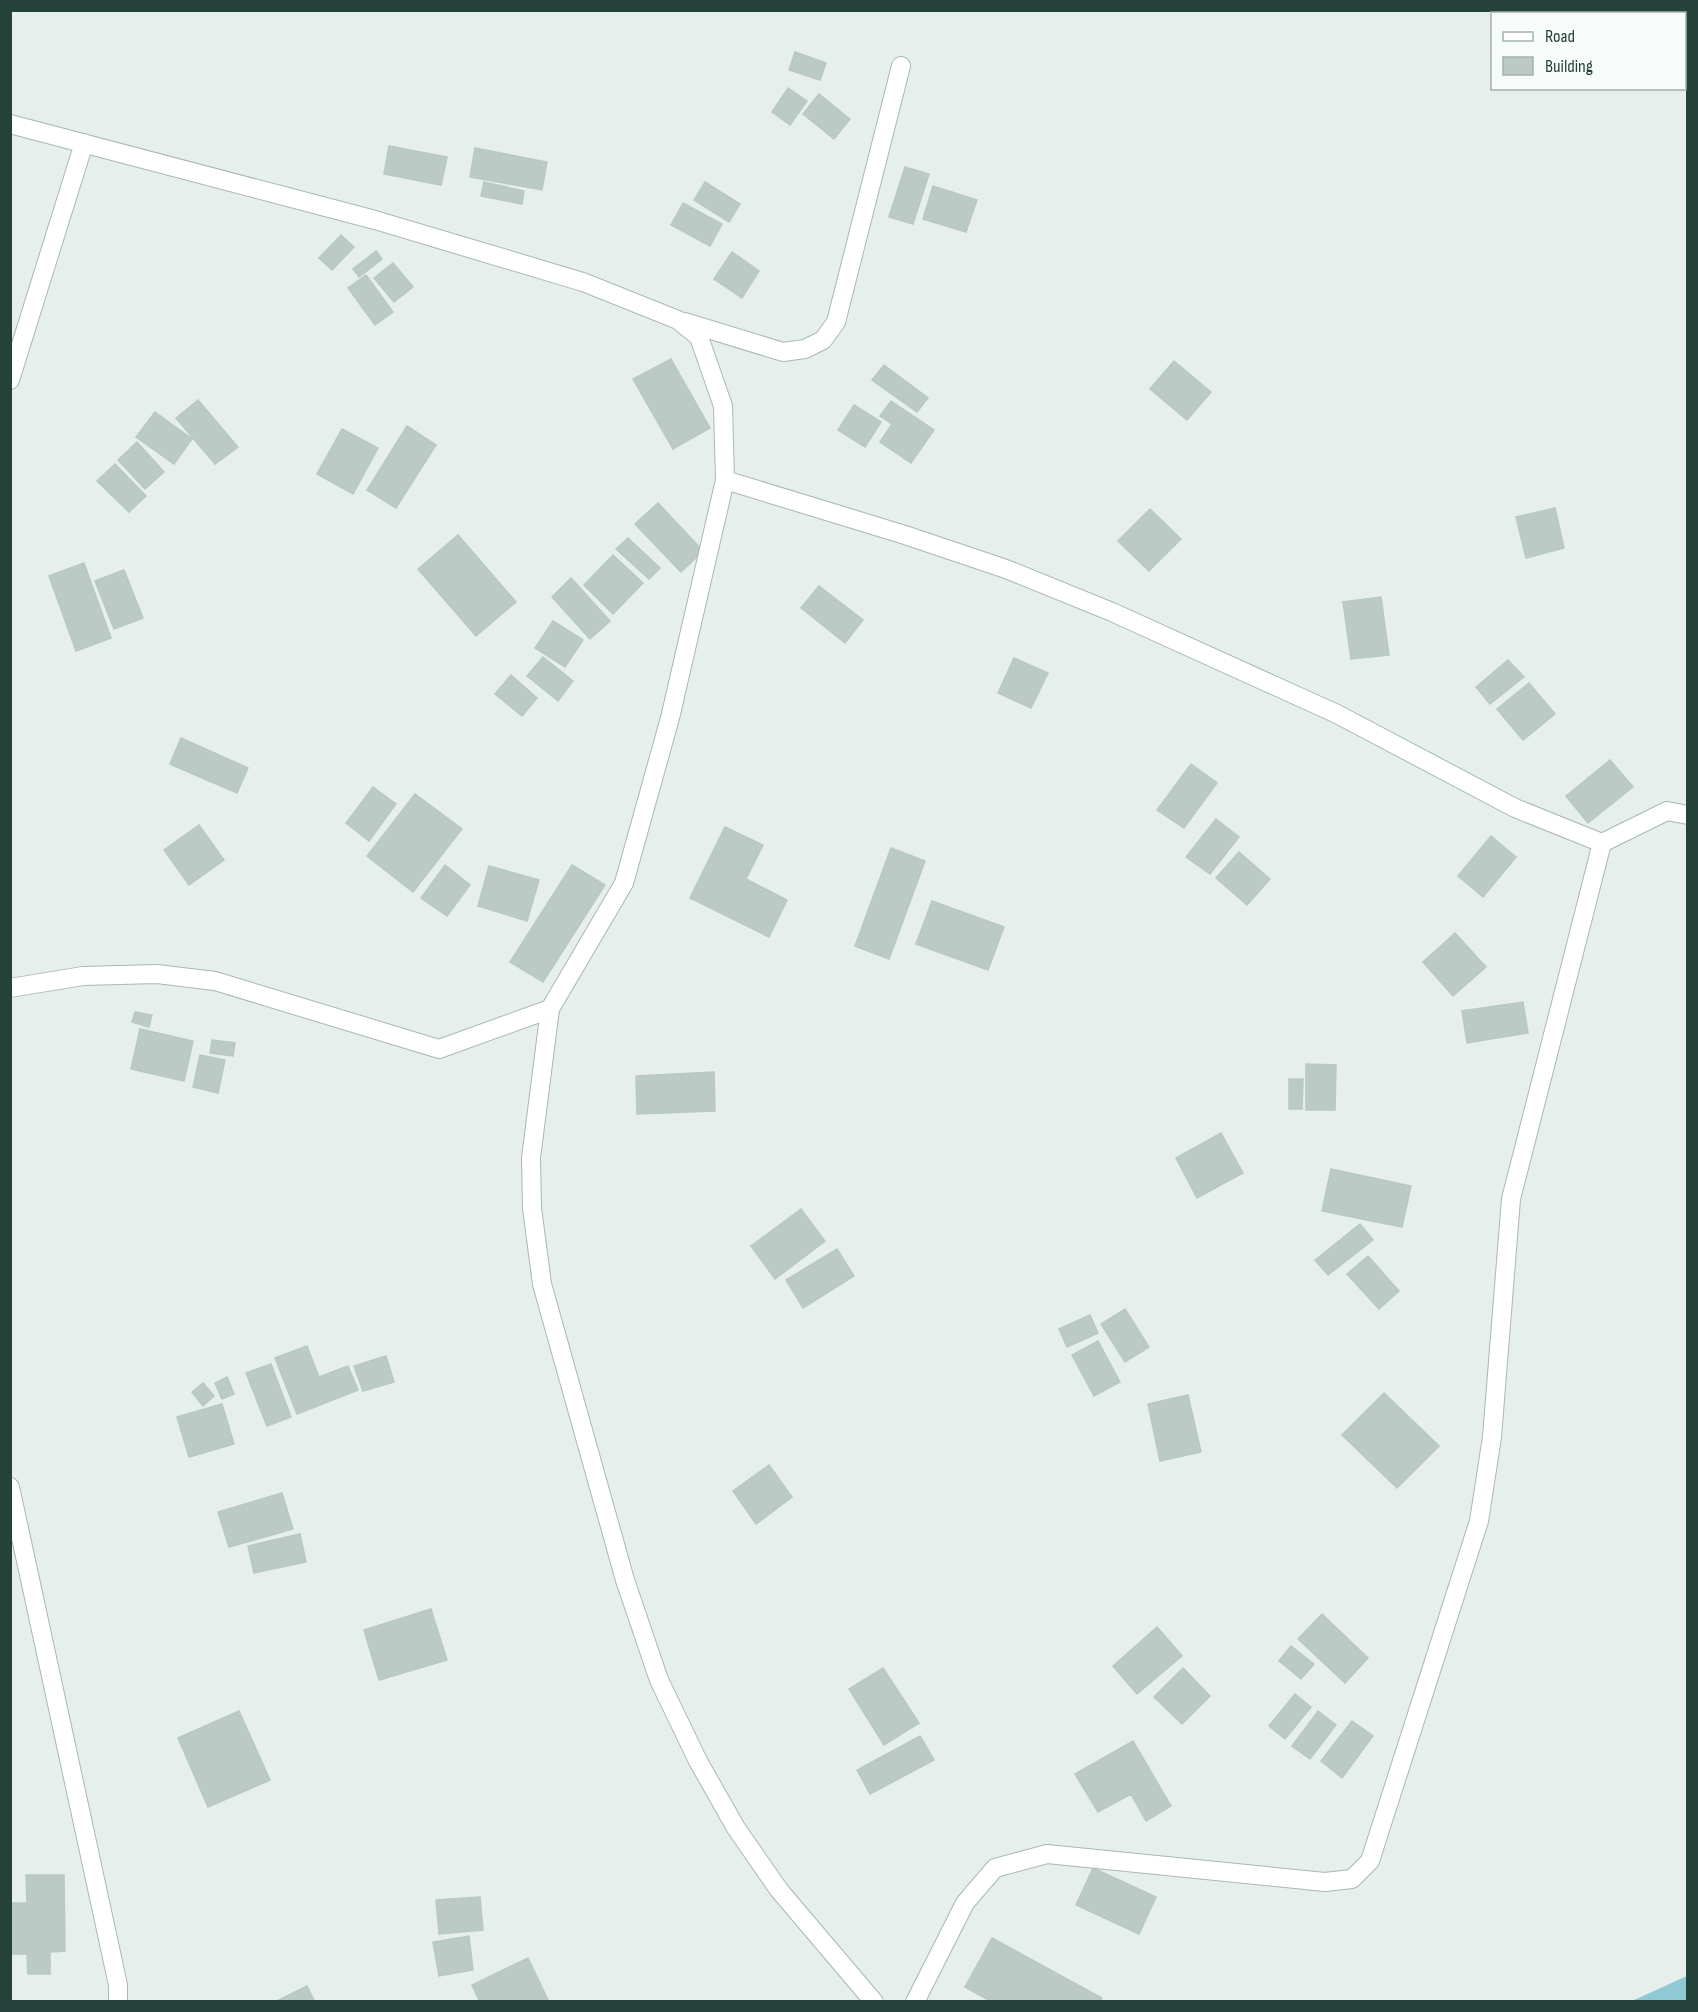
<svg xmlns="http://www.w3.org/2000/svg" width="1698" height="2012" font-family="'Sofia Sans Condensed',sans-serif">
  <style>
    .water { fill: #8ec9d4 }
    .building { fill: #bbcac4; stroke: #b8c9c2; stroke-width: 1.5 }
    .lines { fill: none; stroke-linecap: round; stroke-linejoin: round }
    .street-casing { stroke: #a8b8b2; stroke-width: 20 }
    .street { stroke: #fff; stroke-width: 18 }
  </style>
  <rect width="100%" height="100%" fill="#e6efeb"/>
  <path class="water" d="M 1687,1976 L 1687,2001 L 1632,2001 Z"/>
  <path class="building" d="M 795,52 L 826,63 L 820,80 L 789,70 Z
    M 788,88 L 807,101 L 790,125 L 772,112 Z
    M 819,94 L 850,119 L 834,139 L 803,114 Z
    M 389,146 L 447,157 L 441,185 L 384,174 Z
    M 475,148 L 547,162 L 542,190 L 470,177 Z
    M 905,167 L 929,174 L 913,224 L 889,217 Z
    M 484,182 L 524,191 L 522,204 L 481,196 Z
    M 705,182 L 740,204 L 729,222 L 694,200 Z
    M 933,186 L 977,200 L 966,232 L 923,219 Z
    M 683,203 L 722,224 L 710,246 L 671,225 Z
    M 341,235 L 354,247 L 332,270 L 319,258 Z
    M 376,251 L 382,259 L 359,277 L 353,269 Z
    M 732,252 L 759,271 L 742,298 L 714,279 Z
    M 393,263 L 413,287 L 394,302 L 374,278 Z
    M 366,275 L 393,312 L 375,325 L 348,288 Z
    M 671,359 L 710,428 L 673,449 L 633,379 Z
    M 1174,361 L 1211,392 L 1187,420 L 1150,389 Z
    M 884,365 L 928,398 L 917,412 L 872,380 Z
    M 198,400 L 238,447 L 215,464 L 176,418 Z
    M 891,401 L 934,430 L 911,463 L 880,442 L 892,424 L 880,416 Z
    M 854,405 L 881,422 L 865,447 L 838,430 Z
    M 155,412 L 192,439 L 174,464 L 136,437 Z
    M 407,426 L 436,445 L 396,508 L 367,490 Z
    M 342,429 L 378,448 L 353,494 L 317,474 Z
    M 137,442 L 164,472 L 145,489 L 118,460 Z
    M 115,464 L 146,496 L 129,512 L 97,481 Z
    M 658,503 L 703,551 L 681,572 L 635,524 Z
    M 1555,508 L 1564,548 L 1526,558 L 1516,517 Z
    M 1150,509 L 1181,539 L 1149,571 L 1118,541 Z
    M 458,535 L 516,602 L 476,636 L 418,569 Z
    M 628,538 L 660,568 L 649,579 L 616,549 Z
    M 613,555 L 643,583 L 613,614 L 584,585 Z
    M 84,563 L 111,638 L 76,651 L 49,576 Z
    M 124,570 L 143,618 L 114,629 L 95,581 Z
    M 571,578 L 610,621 L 590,639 L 552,597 Z
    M 819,586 L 863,620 L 845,643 L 801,608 Z
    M 1381,597 L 1389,655 L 1351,659 L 1343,602 Z
    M 553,621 L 583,640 L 565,667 L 535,648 Z
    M 543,657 L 573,681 L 558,701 L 527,676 Z
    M 1014,658 L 1048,673 L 1031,708 L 998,693 Z
    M 1508,660 L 1524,677 L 1490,704 L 1476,687 Z
    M 511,675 L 537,698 L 522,716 L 495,694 Z
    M 1529,683 L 1555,714 L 1523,740 L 1497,709 Z
    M 181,738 L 248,768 L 237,793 L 170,764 Z
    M 1610,760 L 1633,787 L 1588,823 L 1566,796 Z
    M 1191,764 L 1217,783 L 1184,828 L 1157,810 Z
    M 373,787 L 396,804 L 369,841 L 346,823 Z
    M 415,794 L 462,829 L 413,892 L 367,856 Z
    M 1216,819 L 1239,837 L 1210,874 L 1186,857 Z
    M 199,825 L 224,860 L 189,885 L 164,850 Z
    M 725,827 L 763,845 L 746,879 L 787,900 L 769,937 L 690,898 Z
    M 1491,836 L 1516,857 L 1483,897 L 1458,876 Z
    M 891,848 L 925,861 L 889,959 L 855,946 Z
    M 1239,852 L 1270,879 L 1247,905 L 1216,878 Z
    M 445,865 L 470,885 L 447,916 L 421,898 Z
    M 572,865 L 605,885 L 543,982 L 510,962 Z
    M 489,866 L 539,880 L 527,921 L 478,906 Z
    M 932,901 L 1004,927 L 988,970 L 916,944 Z
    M 1455,933 L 1486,967 L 1453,996 L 1423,962 Z
    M 1523,1002 L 1528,1033 L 1467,1043 L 1462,1011 Z
    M 135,1012 L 152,1015 L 149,1027 L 132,1022 Z
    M 140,1029 L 193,1041 L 184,1081 L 131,1069 Z
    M 212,1040 L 235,1043 L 233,1056 L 210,1053 Z
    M 200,1055 L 225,1060 L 218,1093 L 193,1087 Z
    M 1306,1064 L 1336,1065 L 1335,1110 L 1306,1110 Z
    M 714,1072 L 715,1111 L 637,1114 L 636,1076 Z
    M 1289,1079 L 1303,1079 L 1302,1109 L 1289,1109 Z
    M 1221,1133 L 1243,1173 L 1197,1198 L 1176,1158 Z
    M 1331,1169 L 1411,1186 L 1402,1227 L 1322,1211 Z
    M 801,1209 L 825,1241 L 775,1279 L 751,1246 Z
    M 1360,1224 L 1373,1240 L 1328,1275 L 1315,1260 Z
    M 837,1249 L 854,1276 L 803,1308 L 786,1280 Z
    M 1368,1256 L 1399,1291 L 1379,1309 L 1347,1274 Z
    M 1125,1309 L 1149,1347 L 1125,1362 L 1101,1324 Z
    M 1090,1315 L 1098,1333 L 1067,1347 L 1059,1329 Z
    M 1098,1341 L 1120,1382 L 1094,1396 L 1072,1355 Z
    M 307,1346 L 319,1377 L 348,1366 L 358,1390 L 297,1414 L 275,1358 Z
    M 386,1356 L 394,1382 L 363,1391 L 354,1366 Z
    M 271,1364 L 291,1417 L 267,1426 L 246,1373 Z
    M 227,1377 L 234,1394 L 222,1399 L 215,1383 Z
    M 203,1383 L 214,1396 L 203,1406 L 192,1392 Z
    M 1384,1393 L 1439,1446 L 1397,1488 L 1342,1435 Z
    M 1188,1395 L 1201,1452 L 1160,1461 L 1148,1404 Z
    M 222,1404 L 234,1444 L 189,1457 L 177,1417 Z
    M 769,1465 L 792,1497 L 756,1524 L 733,1491 Z
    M 282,1493 L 293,1529 L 229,1547 L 218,1512 Z
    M 300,1534 L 306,1562 L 254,1573 L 248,1546 Z
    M 431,1609 L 447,1660 L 379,1680 L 364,1630 Z
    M 1322,1614 L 1368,1658 L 1345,1683 L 1298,1639 Z
    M 1157,1627 L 1182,1656 L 1137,1694 L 1113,1666 Z
    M 1291,1646 L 1314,1664 L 1301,1679 L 1279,1661 Z
    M 883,1668 L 919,1723 L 884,1745 L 849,1689 Z
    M 1183,1668 L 1210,1696 L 1182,1724 L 1154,1697 Z
    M 1295,1694 L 1311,1707 L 1285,1739 L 1269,1726 Z
    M 239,1711 L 270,1780 L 208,1807 L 178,1738 Z
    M 1318,1711 L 1336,1725 L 1310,1759 L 1292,1746 Z
    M 1352,1721 L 1373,1736 L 1342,1778 L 1321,1761 Z
    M 920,1736 L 934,1760 L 870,1794 L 857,1770 Z
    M 1133,1741 L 1171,1806 L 1146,1821 L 1131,1794 L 1098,1812 L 1075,1774 Z
    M 1093,1868 L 1156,1897 L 1139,1934 L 1076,1905 Z
    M 26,1875 L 64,1875 L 65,1951 L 50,1952 L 50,1974 L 28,1974 L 27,1954 L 10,1954 L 10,1903 L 27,1903 Z
    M 480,1897 L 483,1930 L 439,1934 L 436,1900 Z
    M 469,1936 L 473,1970 L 439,1976 L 433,1942 Z
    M 992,1938 L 1102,1998 L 1100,2002 L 992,2002 L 965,1987 Z
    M 528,1958 L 549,2002 L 480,2002 L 472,1985 Z
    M 307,1986 L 315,2002 L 275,2002 Z"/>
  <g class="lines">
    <g class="street-casing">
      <path id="street" d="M 10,124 L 375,220 L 583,282 L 678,320 L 699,337 L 723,406 L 725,480 L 670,718 L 624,883 L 550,1009 L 439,1049 L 215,981 L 157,974 L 83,976 L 10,988
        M 685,322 L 783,352 L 805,349 L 823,340 L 836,322 L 901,66
        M 10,380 L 84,143
        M 725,480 L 905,535 L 1006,569 L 1112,612 L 1337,714 L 1515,808 L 1602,843
        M 550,1009 L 531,1158 L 532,1208 L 542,1284 L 625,1580 L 659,1680 L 698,1761 L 736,1828 L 779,1890 L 874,2002
        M 10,1487 L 118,1985 L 118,2002
        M 915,2002 L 965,1903 L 995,1868 L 1047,1854 L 1325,1882 L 1352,1879 L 1370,1861 L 1479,1521 L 1492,1437 L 1511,1199 L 1602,843 L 1667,811 L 1688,815"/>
    </g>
    <use href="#street" class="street"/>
  </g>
  <rect width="1698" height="2012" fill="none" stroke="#24423a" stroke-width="24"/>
  <rect x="1491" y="12" width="195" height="78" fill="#f7fbf9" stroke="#a3b1ad" stroke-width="1.5"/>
  <rect x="1503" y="32" width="30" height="9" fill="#ffffff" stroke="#a3b1ad" stroke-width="1.5"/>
  <text x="1545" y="42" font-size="18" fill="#24423a">Road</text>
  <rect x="1503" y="57" width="30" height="18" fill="#bbcac4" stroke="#a3b1ad" stroke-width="1.5"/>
  <text x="1545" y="72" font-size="18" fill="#24423a">Building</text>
</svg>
